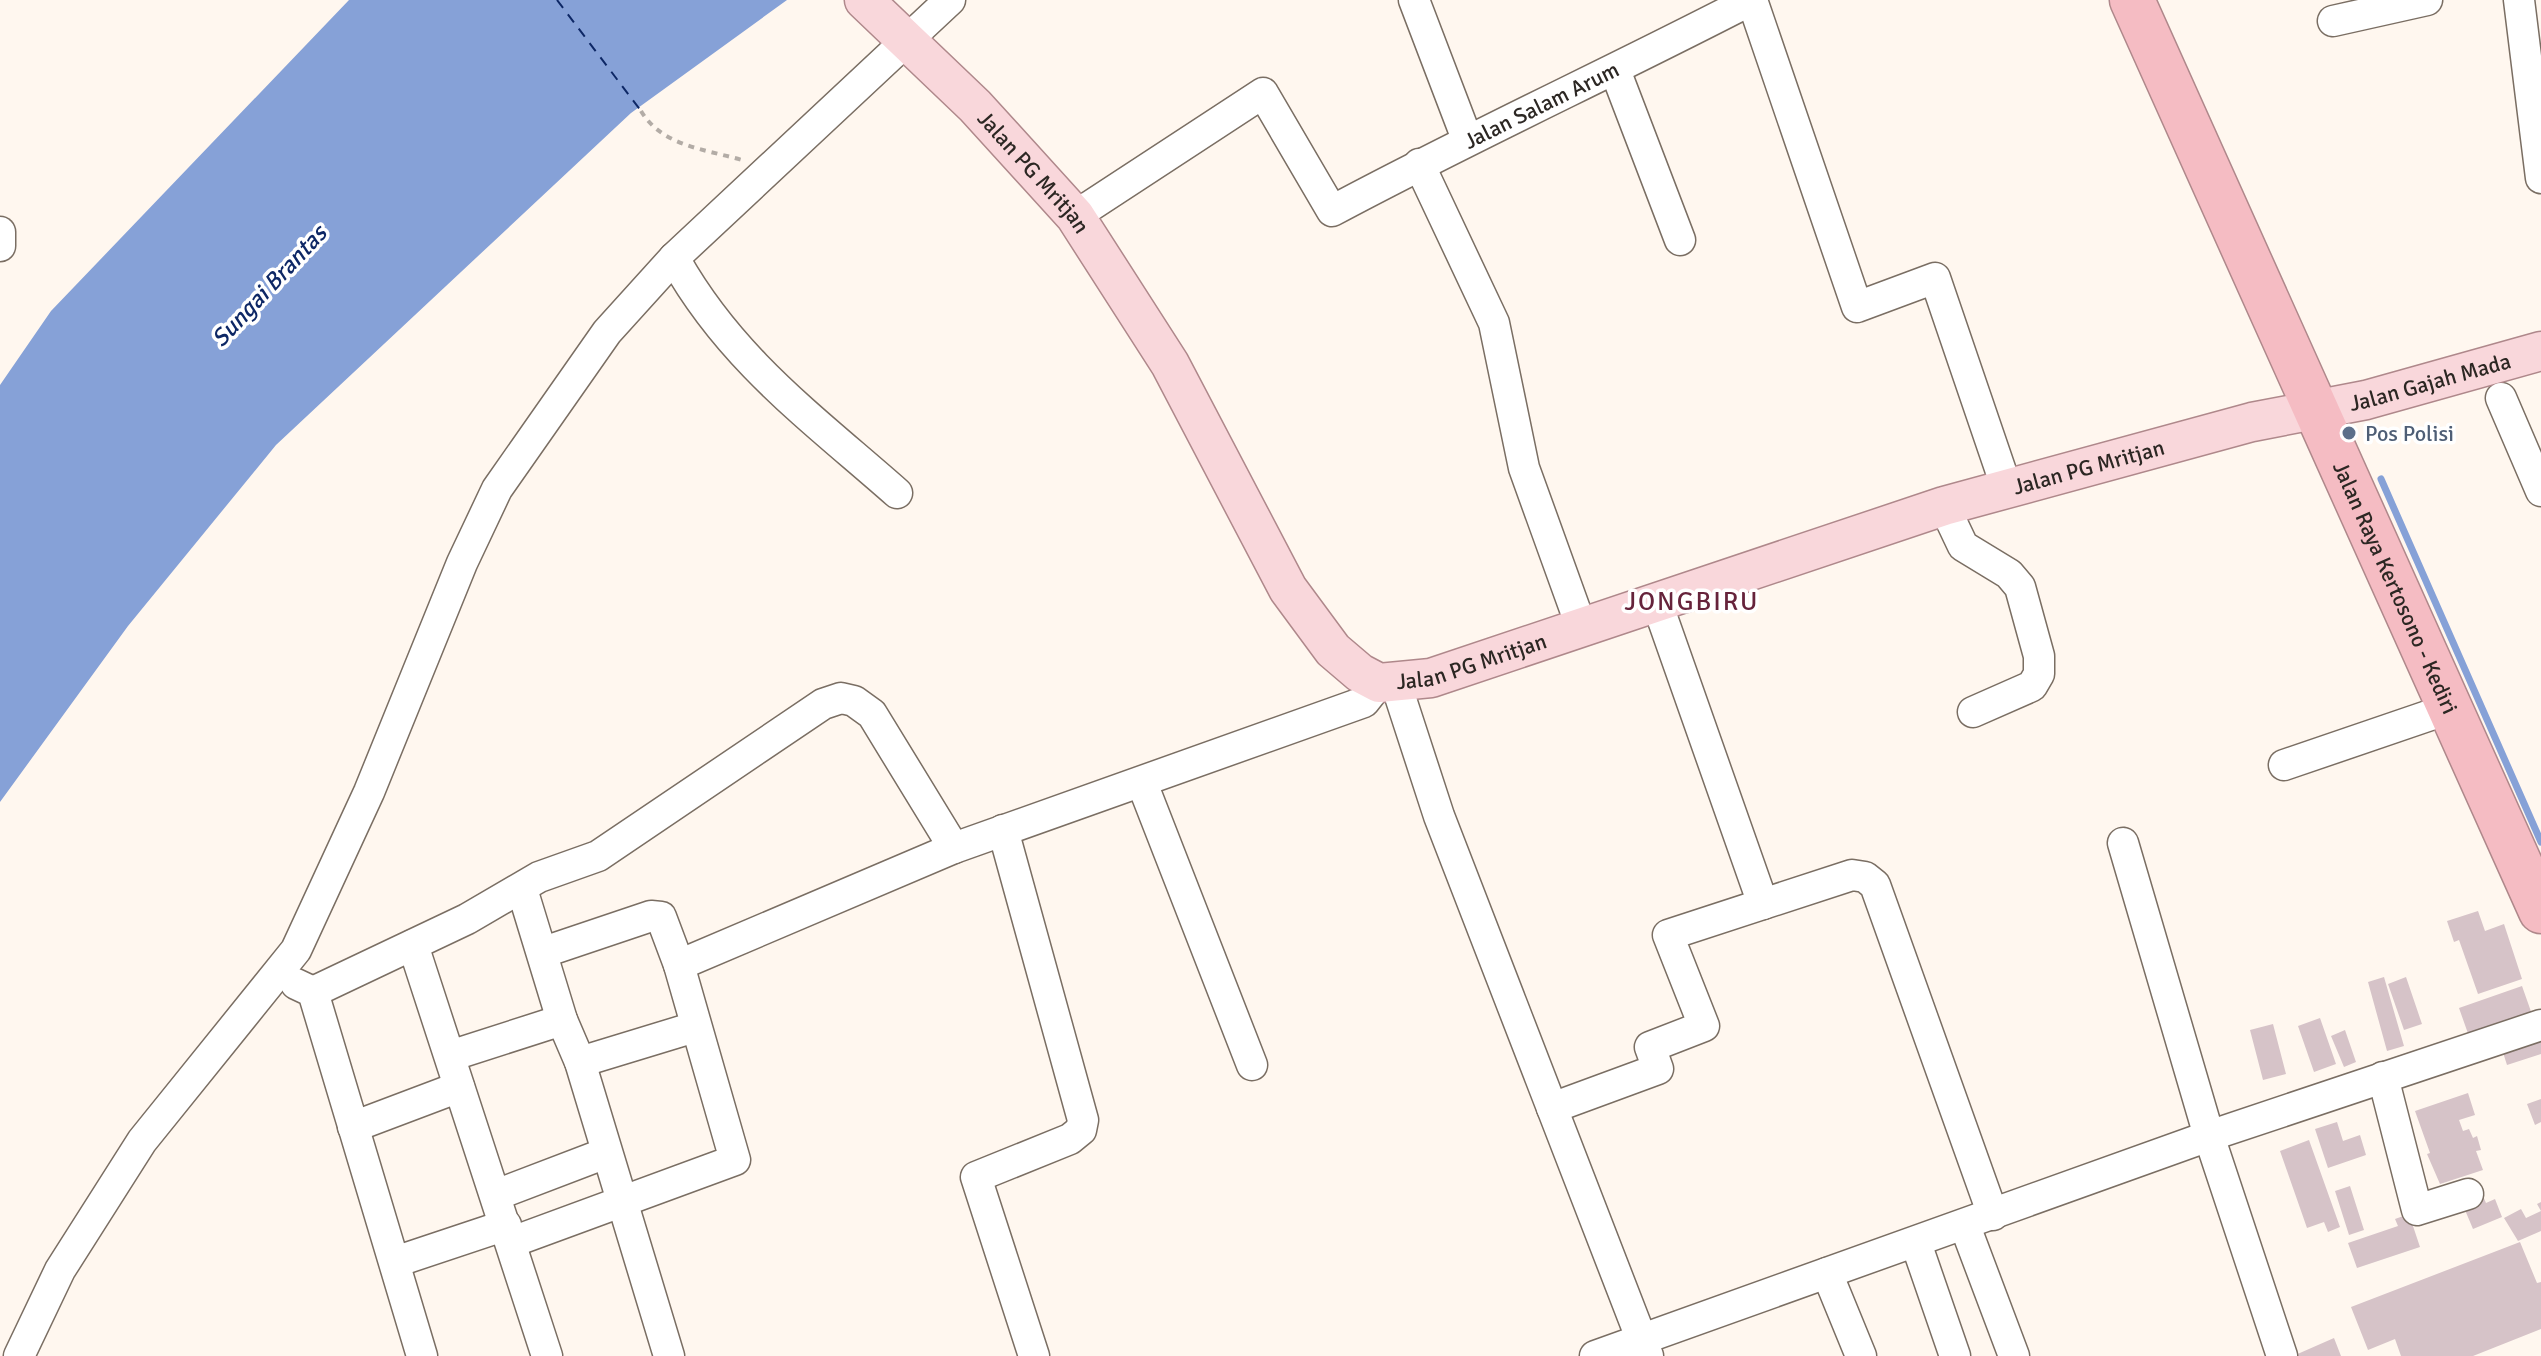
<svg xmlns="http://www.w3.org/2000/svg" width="2541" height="1356" font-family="Signika,sans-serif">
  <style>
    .water { fill: #86a1d7 }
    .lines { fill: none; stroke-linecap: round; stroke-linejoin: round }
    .stream { stroke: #86a1d7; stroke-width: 7 }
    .ferry { stroke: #0d2765; stroke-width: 2; stroke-dasharray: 10 8; stroke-linecap: butt }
    .building { fill: #d6c3c8 }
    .minor-casing { stroke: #7a6e63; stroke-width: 33 }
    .major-casing { stroke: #af888b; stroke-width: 41 }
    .highway-casing { stroke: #af888b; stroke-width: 47 }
    .path { stroke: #b3aca6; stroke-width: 4; stroke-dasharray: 6 6; stroke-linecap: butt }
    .minor { stroke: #fff; stroke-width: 30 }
    .major { stroke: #f9d7db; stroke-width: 38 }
    .highway { stroke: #f5bcc3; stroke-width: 44 }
    .service-dot { fill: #5c6f8a; stroke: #fff; stroke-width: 3 }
    .labels { text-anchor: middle; stroke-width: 7; stroke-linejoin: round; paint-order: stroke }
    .street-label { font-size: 22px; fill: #2c2723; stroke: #fff }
    .service-label { font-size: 22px; fill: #4e5e75; stroke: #fff; text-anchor: start }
    .water-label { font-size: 24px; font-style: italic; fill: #0d2765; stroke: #fff }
    .quarter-label { font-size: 26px; letter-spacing: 2px; fill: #66233b; stroke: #fff }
  </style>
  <rect width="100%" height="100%" fill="#fff7ef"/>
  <path class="water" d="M 349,0 L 787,0 L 631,113 L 276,445 L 128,626 L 0,802 L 0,385 L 51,311 Z"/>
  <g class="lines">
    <path class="stream" d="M 2381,479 L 2541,842"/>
    <path class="ferry" d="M 557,0 L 641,111"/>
  </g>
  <path class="building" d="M 2478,911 L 2485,931 L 2504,924 L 2522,979 L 2478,994 L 2459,940 L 2454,942 L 2447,921 Z
    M 2384,977 L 2404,1046 L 2387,1051 L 2368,982 Z
    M 2406,977 L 2422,1024 L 2404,1030 L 2388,984 Z
    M 2522,986 L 2534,1020 L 2471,1042 L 2459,1008 Z
    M 2320,1018 L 2336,1064 L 2314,1072 L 2298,1026 Z
    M 2273,1024 L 2286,1074 L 2263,1080 L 2250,1030 Z
    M 2541,1029 L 2541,1054 L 2507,1065 L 2500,1043 Z
    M 2345,1030 L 2356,1062 L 2344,1067 L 2331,1036 Z
    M 2468,1093 L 2475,1115 L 2459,1120 L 2463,1131 L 2469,1129 L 2473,1138 L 2477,1136 L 2481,1150 L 2476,1151 L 2483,1170 L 2440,1184 L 2427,1154 L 2430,1153 L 2415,1111 Z
    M 2541,1099 L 2541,1122 L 2535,1125 L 2527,1104 Z
    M 2337,1122 L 2343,1141 L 2360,1135 L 2366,1155 L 2328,1168 L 2315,1129 Z
    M 2309,1140 L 2340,1227 L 2328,1232 L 2324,1222 L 2307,1228 L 2280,1151 Z
    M 2350,1186 L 2364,1230 L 2349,1235 L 2335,1191 Z
    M 2480,1189 L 2486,1203 L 2495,1199 L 2502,1217 L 2473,1229 L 2465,1210 Z
    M 2541,1202 L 2541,1231 L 2518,1241 L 2504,1218 L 2521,1209 L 2526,1218 L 2541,1211 L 2537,1204 Z
    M 2409,1214 L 2420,1247 L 2357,1268 L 2348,1243 L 2398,1226 L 2395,1219 Z
    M 2520,1242 L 2537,1283 L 2541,1282 L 2541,1329 L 2473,1356 L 2401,1356 L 2395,1339 L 2368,1350 L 2351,1307 Z
    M 2334,1338 L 2341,1356 L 2293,1356 Z"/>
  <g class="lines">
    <g class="minor-casing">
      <g id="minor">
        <path d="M 1414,0 L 1467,139"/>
        <path d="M 1752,0 L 1857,307 L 1935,278 L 2007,489"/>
        <path d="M 2519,0 L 2541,178"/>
        <path d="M 2333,21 L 2427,0"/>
        <path d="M 1615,70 L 1680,240"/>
        <path d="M 1419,164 L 1494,323 L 1524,468 L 1581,626"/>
        <path id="s1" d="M 1075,216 L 1263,93 L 1332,211 C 1470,137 1612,72 1751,0"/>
        <path d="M 0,232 L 0,246"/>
        <path d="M 674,258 C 730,359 812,418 897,493"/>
        <path d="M 2501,398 L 2541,491"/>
        <path d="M 1944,506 L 1963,546 L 2009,574 L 2020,587 L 2039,656 L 2039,674 L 2032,686 L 1973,712"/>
        <path d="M 1657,603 L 1763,904"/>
        <path d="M 1396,684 L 1439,816 L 1648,1356"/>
        <path d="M 2284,765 L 2451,708"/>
        <path d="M 1142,783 L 1252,1065"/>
        <path d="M 1003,830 L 1083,1120 L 1081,1130 L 1070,1139 L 976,1177 L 1034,1356"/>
        <path d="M 2123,843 L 2209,1136 L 2282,1356"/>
        <path d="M 522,889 L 562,1020 L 580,1062 L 669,1356"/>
        <path d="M 413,945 L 547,1356"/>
        <path d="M 679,965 L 954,848"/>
        <path d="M 296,984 L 313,992 L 422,1356"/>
        <path d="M 313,992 L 467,919 L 539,877 L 598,856 L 823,704 L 841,698 L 854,701 L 872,714 L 954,848 L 1364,702 L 1379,683"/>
        <path d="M 450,1056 L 562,1020"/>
        <path d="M 580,1062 L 695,1027"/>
        <path d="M 2383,1077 L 2417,1210 L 2468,1194"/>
        <path d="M 1552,1108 L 1658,1069 L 1650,1047 L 1704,1026 L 1668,935 L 1852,875 L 1865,877 L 1875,885 L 1993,1215"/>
        <path d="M 353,1127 L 459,1087"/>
        <path d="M 496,1195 L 606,1153"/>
        <path d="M 1965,1226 L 2014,1356"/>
        <path d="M 512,1242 L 735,1160 L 679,965 L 661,917 L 651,916 L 544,952"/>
        <path d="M 1916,1243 L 1955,1356"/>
        <path d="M 395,1262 L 506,1225"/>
        <path d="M 1827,1273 L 1861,1356"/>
        <path d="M 19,1356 L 60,1270 L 142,1141 L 296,950 L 369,792 L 462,563 L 497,489 L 607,332 L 674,258 L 950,0"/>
        <path d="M 1595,1356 L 2209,1136 L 2541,1025"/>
      </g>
    </g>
    <g class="major-casing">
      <g id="major">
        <path id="s2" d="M 864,0 L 975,106 L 1075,216 L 1170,364 L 1288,589 L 1333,650 L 1360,673 L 1379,683 L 1431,678 L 1944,506 L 2252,422 L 2366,400 L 2541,351"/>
      </g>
    </g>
    <g class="highway-casing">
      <g id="highway">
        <path id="s3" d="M 2132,0 L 2541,911"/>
      </g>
    </g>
    <path class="path" d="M 641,111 C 662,146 704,149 742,160"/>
    <use href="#minor" class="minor"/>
    <use href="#major" class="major"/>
    <use href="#highway" class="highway"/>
  </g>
  <circle class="service-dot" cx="2349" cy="433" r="8"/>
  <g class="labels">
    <g class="street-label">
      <text dy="8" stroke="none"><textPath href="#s1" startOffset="596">Jalan Salam Arum</textPath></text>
      <text dy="8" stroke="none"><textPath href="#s2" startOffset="242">Jalan PG Mritjan</textPath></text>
      <text dy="8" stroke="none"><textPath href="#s2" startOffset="1960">Jalan Gajah Mada</textPath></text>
      <text dy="8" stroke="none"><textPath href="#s2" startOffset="1608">Jalan PG Mritjan</textPath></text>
      <text dy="8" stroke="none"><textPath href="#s3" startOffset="644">Jalan Raya Kertosono - Kediri</textPath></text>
      <text dy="8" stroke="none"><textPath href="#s2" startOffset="960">Jalan PG Mritjan</textPath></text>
    </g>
    <g class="service-label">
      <text x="2365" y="441">Pos Polisi</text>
    </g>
    <g class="water-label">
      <text transform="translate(269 286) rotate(-47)" y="8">Sungai Brantas</text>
    </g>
    <g class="quarter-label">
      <text x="1692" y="610">JONGBIRU</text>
    </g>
  </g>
</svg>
